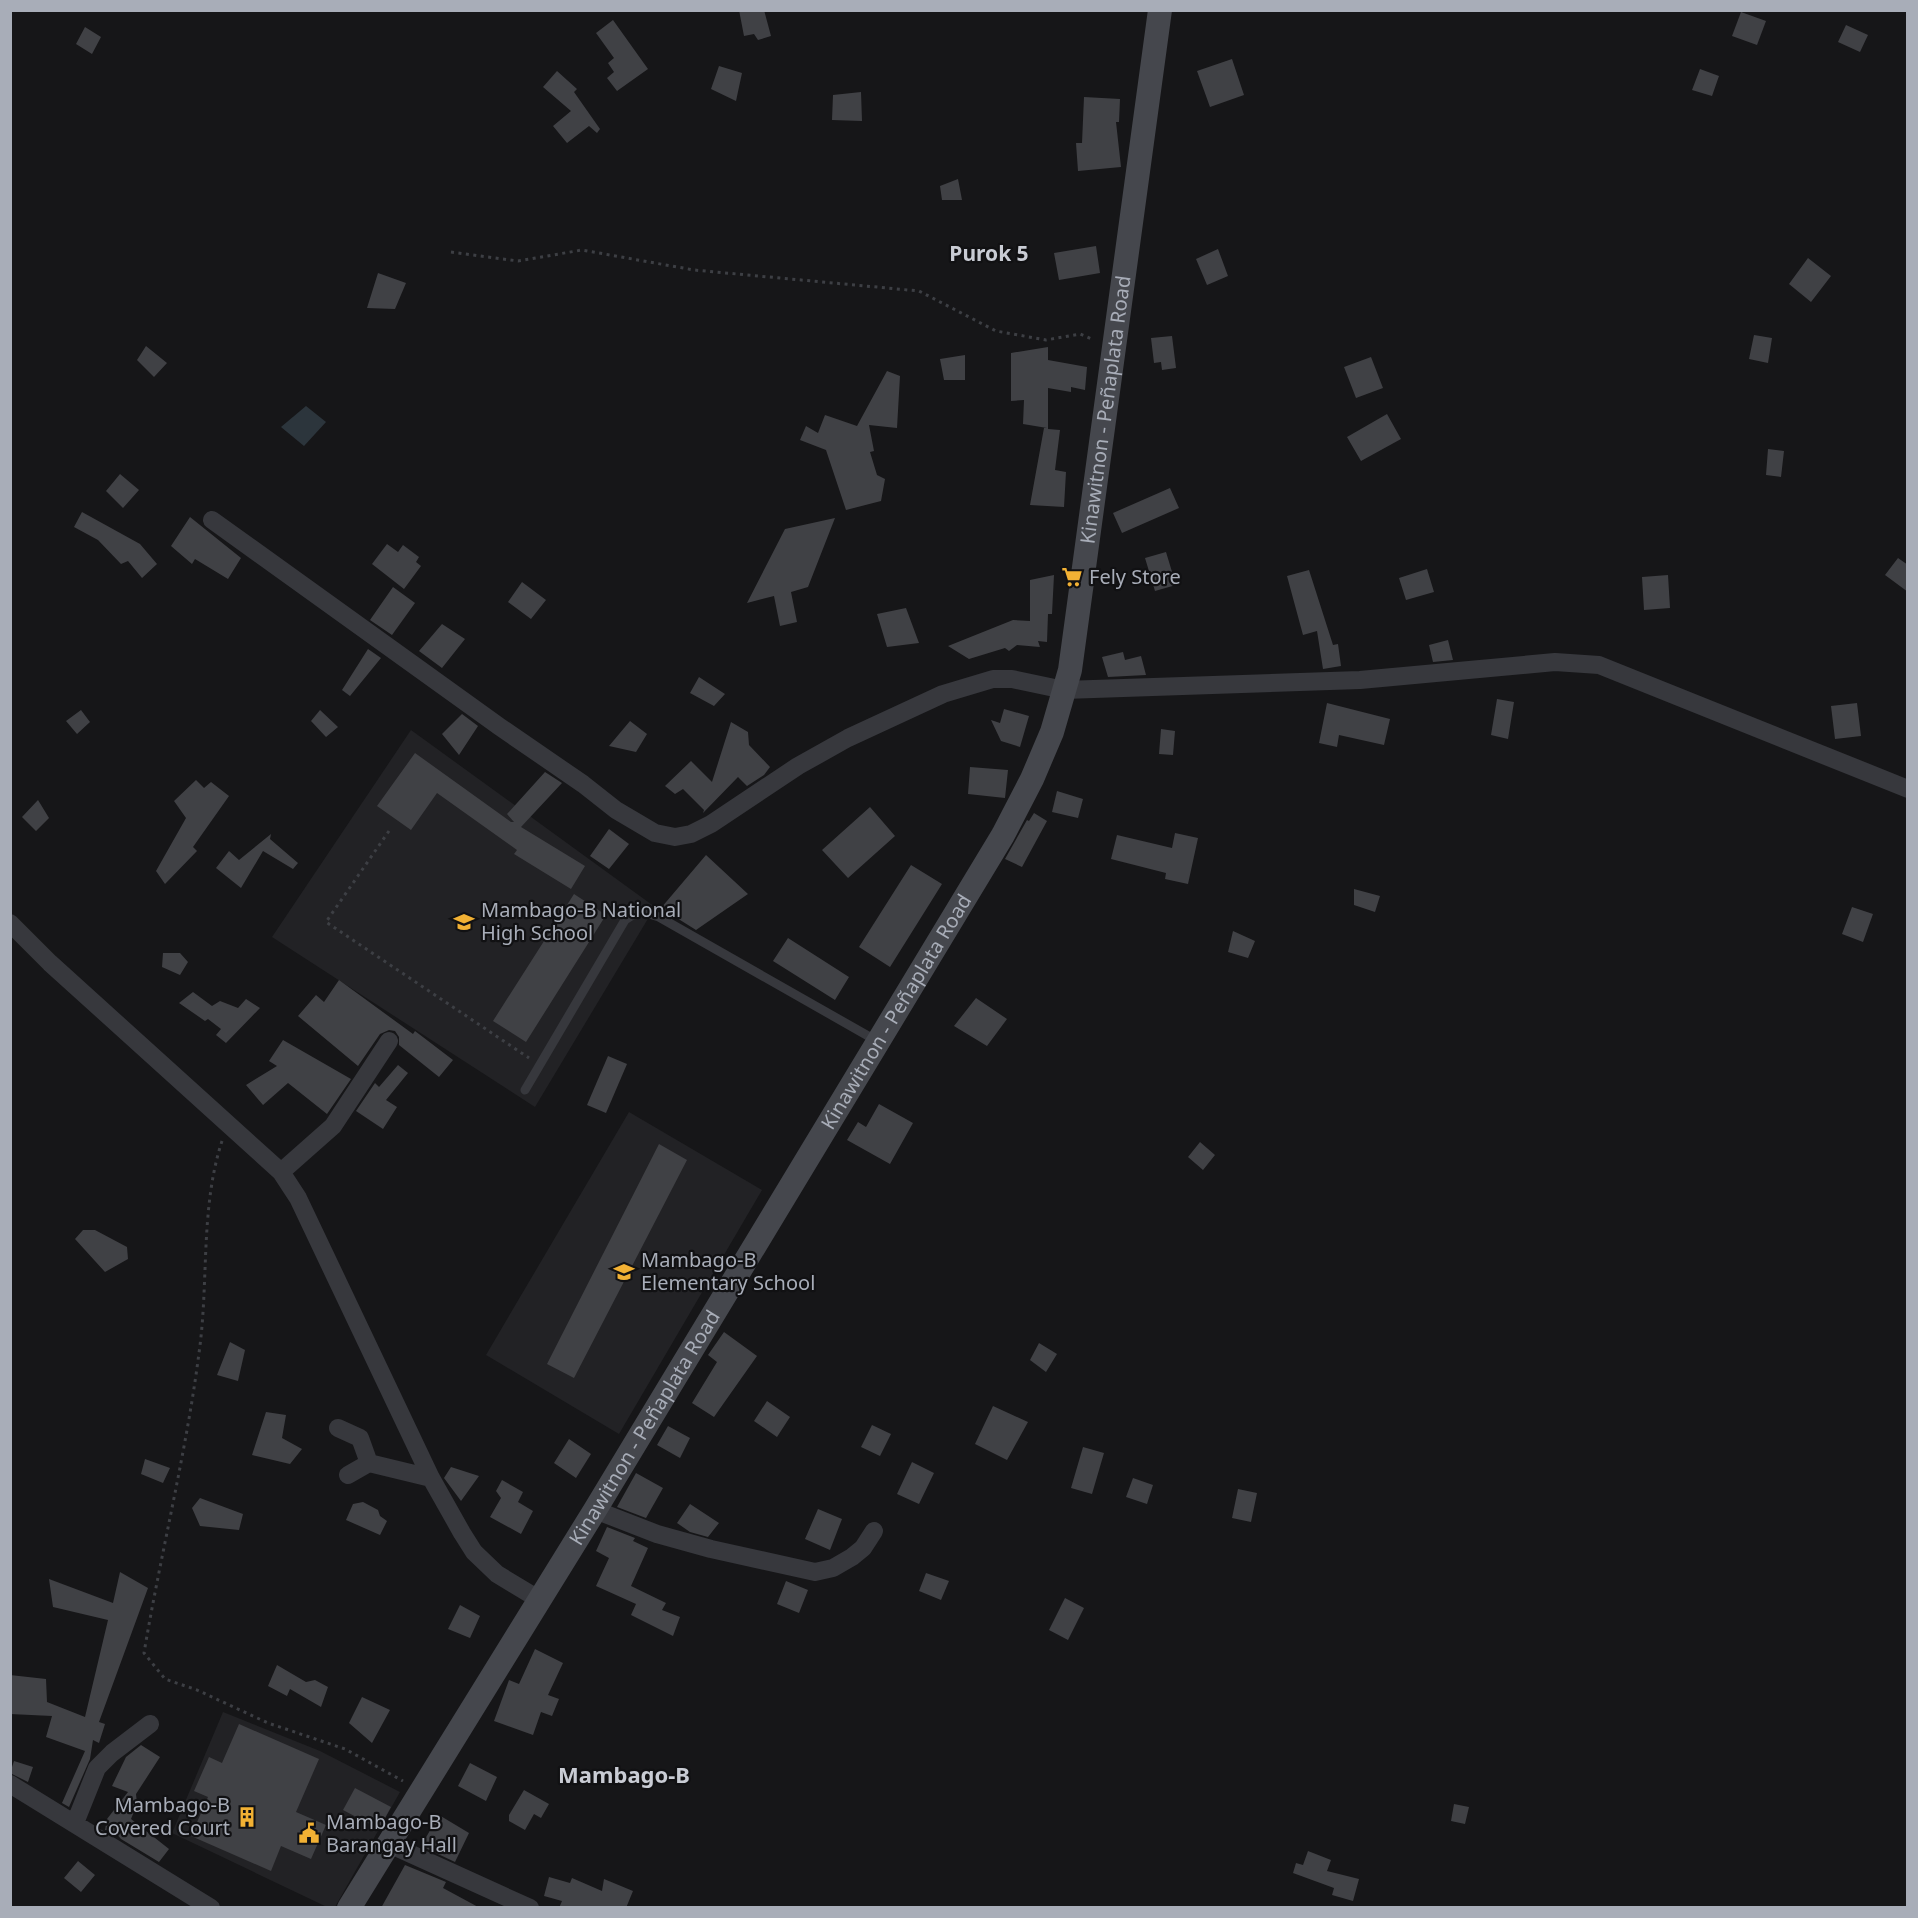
<svg xmlns="http://www.w3.org/2000/svg" width="1918" height="1918" font-family="'Noto Sans',sans-serif">
  <style>
    .built { fill: #222225 }
    .water { fill: #2c353c }
    .building { fill: #404145 }
    .lines { fill: none; stroke-linecap: round; stroke-linejoin: round }
    .path { stroke: #3d3f44; stroke-width: 3; stroke-dasharray: 3 4.5; stroke-linecap: butt }
    .lane { stroke: #37383d; stroke-width: 9 }
    .street { stroke: #37383d; stroke-width: 18 }
    .secondary { stroke: #45474d; stroke-width: 24 }
    .labels { text-anchor: middle; stroke-width: 4.5; stroke-linejoin: round; paint-order: stroke }
    .street-label { font-size: 20px; fill: #a8adb8; stroke: #111113 }
    .poi-label { font-size: 20px; fill: #a8adb8; stroke: #111113; text-anchor: start }
    .neighbourhood-label { font-size: 21px; font-weight: bold; fill: #c9ccd4; stroke: #111113 }
    .quarter-label { font-size: 22px; font-weight: bold; fill: #c9ccd4; stroke: #111113 }
  </style>
  <rect width="100%" height="100%" fill="#161618"/>
  <path class="built" d="M 411,730 L 655,907 L 535,1107 L 272,937 Z
    M 629,1112 L 762,1190 L 619,1434 L 486,1355 Z
    M 223,1712 L 320,1751 L 400,1792 L 335,1907 L 327,1907 L 172,1833 Z"/>
  <path class="water" d="M 306,406 L 326,422 L 304,446 L 281,427 Z"/>
  <path class="building" d="M 739,10 L 764,10 L 771,36 L 758,40 L 754,34 L 744,36 Z
    M 1741,12 L 1766,21 L 1757,45 L 1732,36 Z
    M 613,20 L 648,69 L 617,91 L 607,78 L 614,72 L 608,63 L 614,58 L 596,33 Z
    M 1846,25 L 1868,35 L 1860,52 L 1838,42 Z
    M 85,27 L 101,37 L 92,54 L 76,44 Z
    M 1232,59 L 1244,95 L 1210,107 L 1197,71 Z
    M 719,66 L 742,73 L 736,101 L 711,89 Z
    M 1700,69 L 1719,76 L 1712,96 L 1692,90 Z
    M 557,71 L 577,89 L 574,92 L 600,129 L 597,133 L 589,126 L 567,143 L 553,126 L 571,111 L 543,87 Z
    M 861,92 L 862,121 L 832,120 L 833,95 Z
    M 1084,97 L 1120,99 L 1119,122 L 1116,122 L 1121,167 L 1078,171 L 1076,143 L 1082,143 Z
    M 958,179 L 962,200 L 942,200 L 940,186 Z
    M 1096,246 L 1100,273 L 1059,280 L 1054,253 Z
    M 1218,249 L 1228,276 L 1207,285 L 1196,259 Z
    M 1808,258 L 1831,276 L 1811,302 L 1789,284 Z
    M 378,273 L 406,283 L 395,309 L 367,308 Z
    M 1754,335 L 1772,338 L 1768,363 L 1749,359 Z
    M 1172,336 L 1176,368 L 1162,370 L 1161,362 L 1154,363 L 1151,338 Z
    M 146,346 L 167,363 L 154,377 L 137,360 Z
    M 1048,347 L 1048,360 L 1087,367 L 1085,390 L 1071,387 L 1071,392 L 1048,388 L 1048,429 L 1060,430 L 1055,470 L 1066,472 L 1064,507 L 1030,505 L 1044,428 L 1047,428 L 1023,424 L 1024,400 L 1011,401 L 1011,353 Z
    M 965,355 L 965,380 L 944,380 L 940,359 Z
    M 1371,357 L 1383,388 L 1356,398 L 1344,367 Z
    M 887,371 L 900,376 L 897,428 L 869,425 L 874,451 L 870,452 L 877,475 L 885,479 L 881,501 L 846,510 L 826,450 L 800,440 L 806,426 L 818,433 L 825,415 L 857,426 Z
    M 1387,414 L 1401,439 L 1361,461 L 1347,437 Z
    M 1768,449 L 1784,451 L 1781,477 L 1766,475 Z
    M 120,474 L 139,490 L 123,508 L 106,491 Z
    M 1170,488 L 1179,508 L 1122,533 L 1113,513 Z
    M 82,512 L 140,544 L 157,564 L 142,578 L 128,561 L 121,564 L 98,540 L 74,527 Z
    M 190,517 L 241,558 L 228,579 L 195,559 L 192,564 L 171,546 Z
    M 835,518 L 808,587 L 791,592 L 797,622 L 780,626 L 774,596 L 747,603 L 785,529 Z
    M 387,544 L 398,552 L 403,545 L 419,557 L 416,562 L 421,566 L 404,589 L 372,564 Z
    M 1166,552 L 1176,585 L 1155,591 L 1145,558 Z
    M 1898,558 L 1908,565 L 1908,592 L 1885,575 Z
    M 1427,569 L 1434,592 L 1406,600 L 1399,578 Z
    M 1309,570 L 1333,645 L 1338,644 L 1341,666 L 1323,669 L 1317,631 L 1303,635 L 1287,576 Z
    M 1054,575 L 1052,614 L 1048,614 L 1047,642 L 1038,641 L 1040,647 L 1017,645 L 1009,651 L 1005,648 L 969,659 L 948,646 L 1013,620 L 1030,621 L 1030,580 Z
    M 1668,575 L 1670,608 L 1644,610 L 1642,577 Z
    M 522,582 L 546,600 L 531,619 L 508,602 Z
    M 393,587 L 415,603 L 392,635 L 370,620 Z
    M 906,608 L 919,643 L 887,647 L 877,614 Z
    M 442,624 L 465,639 L 442,668 L 419,651 Z
    M 1448,640 L 1453,660 L 1433,662 L 1429,645 Z
    M 368,649 L 381,658 L 350,696 L 342,690 Z
    M 1123,652 L 1125,660 L 1141,656 L 1146,675 L 1108,677 L 1102,657 Z
    M 699,677 L 725,694 L 714,706 L 690,693 Z
    M 1497,699 L 1514,702 L 1508,739 L 1491,735 Z
    M 1327,703 L 1390,719 L 1384,745 L 1339,735 L 1337,747 L 1319,743 Z
    M 1857,703 L 1861,736 L 1835,739 L 1831,706 Z
    M 1004,709 L 1029,716 L 1020,747 L 1001,741 L 991,720 L 1000,723 Z
    M 81,710 L 90,722 L 77,734 L 66,721 Z
    M 320,710 L 338,727 L 326,737 L 311,721 Z
    M 462,714 L 478,726 L 459,755 L 442,734 Z
    M 630,721 L 647,734 L 636,752 L 609,746 Z
    M 731,722 L 748,732 L 749,745 L 770,767 L 764,775 L 747,786 L 738,777 L 703,813 L 704,810 L 683,789 L 675,794 L 665,786 L 691,761 L 712,782 Z
    M 1161,729 L 1175,731 L 1173,755 L 1159,754 Z
    M 415,753 L 511,822 L 514,822 L 507,814 L 545,772 L 562,783 L 521,827 L 585,866 L 571,889 L 514,854 L 517,850 L 437,793 L 411,830 L 377,806 Z
    M 970,767 L 1008,770 L 1005,798 L 968,794 Z
    M 196,780 L 204,788 L 211,782 L 229,796 L 193,847 L 197,851 L 165,884 L 156,871 L 186,818 L 174,801 Z
    M 1057,791 L 1083,799 L 1078,818 L 1052,812 Z
    M 38,800 L 49,818 L 36,831 L 22,817 Z
    M 870,807 L 895,836 L 848,878 L 822,850 Z
    M 1034,813 L 1047,821 L 1022,867 L 1005,859 L 1027,820 L 1029,821 Z
    M 609,829 L 629,844 L 609,869 L 590,856 Z
    M 1175,833 L 1198,838 L 1188,884 L 1165,879 L 1166,873 L 1111,859 L 1117,835 L 1172,848 Z
    M 271,834 L 270,839 L 298,863 L 293,869 L 263,851 L 241,888 L 216,868 L 229,851 L 239,860 Z
    M 706,855 L 748,894 L 696,930 L 661,908 Z
    M 911,865 L 942,884 L 890,967 L 859,947 Z
    M 1354,889 L 1380,896 L 1375,912 L 1354,905 Z
    M 574,894 L 606,915 L 526,1042 L 493,1021 Z
    M 1852,907 L 1873,914 L 1863,942 L 1842,934 Z
    M 1233,931 L 1255,941 L 1248,958 L 1228,952 Z
    M 788,938 L 849,977 L 835,1000 L 773,961 Z
    M 163,953 L 180,953 L 188,962 L 180,975 L 162,967 Z
    M 339,980 L 413,1034 L 415,1031 L 453,1060 L 439,1077 L 399,1045 L 399,1037 L 395,1031 L 389,1030 L 380,1034 L 358,1066 L 298,1016 L 316,995 L 324,1002 Z
    M 193,992 L 212,1006 L 220,1001 L 238,1008 L 246,999 L 260,1008 L 226,1043 L 216,1035 L 221,1029 L 208,1019 L 205,1021 L 179,1003 Z
    M 976,998 L 1007,1019 L 987,1046 L 954,1026 Z
    M 283,1040 L 351,1079 L 327,1114 L 288,1083 L 263,1105 L 246,1085 L 277,1066 L 269,1061 Z
    M 608,1056 L 627,1064 L 606,1113 L 587,1105 Z
    M 398,1065 L 408,1073 L 386,1100 L 397,1107 L 383,1129 L 356,1111 L 375,1083 L 379,1087 Z
    M 879,1104 L 913,1123 L 890,1164 L 847,1140 L 858,1122 L 866,1127 Z
    M 1200,1142 L 1215,1155 L 1203,1170 L 1188,1157 Z
    M 659,1144 L 687,1160 L 574,1378 L 547,1364 Z
    M 83,1230 L 95,1230 L 127,1247 L 128,1259 L 105,1272 L 75,1239 Z
    M 724,1332 L 757,1356 L 714,1417 L 692,1403 L 717,1362 L 708,1355 Z
    M 230,1342 L 245,1350 L 238,1381 L 217,1375 Z
    M 1039,1343 L 1057,1354 L 1046,1372 L 1030,1360 Z
    M 767,1401 L 790,1417 L 777,1437 L 754,1421 Z
    M 993,1406 L 1028,1422 L 1007,1460 L 975,1444 Z
    M 266,1412 L 286,1415 L 282,1438 L 302,1449 L 290,1464 L 252,1455 Z
    M 872,1425 L 891,1434 L 880,1456 L 861,1447 Z
    M 668,1426 L 690,1438 L 680,1458 L 657,1445 Z
    M 569,1439 L 591,1454 L 576,1478 L 554,1463 Z
    M 1083,1447 L 1104,1453 L 1092,1494 L 1071,1488 Z
    M 145,1459 L 170,1468 L 163,1483 L 141,1474 Z
    M 912,1462 L 934,1473 L 919,1504 L 897,1494 Z
    M 451,1467 L 479,1476 L 461,1501 L 444,1478 Z
    M 636,1473 L 663,1488 L 646,1518 L 617,1507 Z
    M 1133,1478 L 1153,1485 L 1147,1504 L 1126,1497 Z
    M 502,1480 L 523,1492 L 518,1502 L 533,1511 L 521,1534 L 490,1517 L 501,1498 L 496,1491 Z
    M 1238,1489 L 1257,1493 L 1251,1522 L 1232,1518 Z
    M 200,1498 L 243,1514 L 239,1530 L 200,1526 L 192,1508 Z
    M 363,1502 L 378,1510 L 380,1516 L 387,1521 L 380,1535 L 346,1520 L 353,1504 Z
    M 690,1504 L 719,1523 L 708,1537 L 690,1532 L 677,1523 Z
    M 818,1509 L 842,1519 L 830,1550 L 805,1539 Z
    M 607,1527 L 635,1538 L 633,1541 L 648,1548 L 631,1586 L 666,1603 L 662,1610 L 680,1617 L 673,1636 L 631,1615 L 636,1604 L 596,1586 L 609,1558 L 596,1551 Z
    M 120,1572 L 148,1588 L 99,1722 L 105,1724 L 99,1743 L 93,1740 L 90,1759 L 69,1807 L 62,1803 L 85,1751 L 46,1737 L 52,1716 L 10,1714 L 10,1675 L 46,1679 L 47,1702 L 85,1717 L 108,1620 L 53,1607 L 49,1579 L 113,1603 Z
    M 926,1573 L 949,1581 L 941,1600 L 919,1591 Z
    M 786,1581 L 808,1590 L 799,1613 L 777,1604 Z
    M 1065,1598 L 1084,1608 L 1068,1640 L 1049,1630 Z
    M 460,1605 L 480,1616 L 470,1638 L 448,1629 Z
    M 535,1649 L 563,1663 L 548,1695 L 559,1699 L 552,1716 L 541,1712 L 533,1735 L 494,1721 L 509,1680 L 519,1684 Z
    M 277,1665 L 306,1682 L 315,1680 L 328,1687 L 321,1707 L 290,1689 L 287,1696 L 268,1686 Z
    M 362,1697 L 390,1710 L 372,1743 L 349,1723 Z
    M 239,1724 L 319,1759 L 296,1812 L 326,1825 L 311,1859 L 281,1846 L 271,1871 L 191,1836 L 208,1797 L 194,1791 L 209,1757 L 222,1763 Z
    M 141,1745 L 160,1757 L 136,1794 L 137,1804 L 131,1819 L 169,1849 L 159,1862 L 121,1839 L 115,1832 L 105,1830 L 107,1819 L 128,1792 L 112,1786 L 126,1757 Z
    M 14,1761 L 33,1767 L 28,1782 L 10,1773 Z
    M 470,1763 L 497,1777 L 486,1801 L 458,1786 Z
    M 355,1788 L 391,1807 L 379,1829 L 343,1810 Z
    M 524,1790 L 549,1804 L 541,1818 L 534,1814 L 525,1830 L 509,1821 L 509,1815 Z
    M 1454,1804 L 1469,1807 L 1465,1824 L 1451,1821 Z
    M 439,1815 L 469,1833 L 455,1862 L 421,1846 Z
    M 1308,1851 L 1331,1860 L 1327,1871 L 1359,1879 L 1353,1901 L 1332,1895 L 1334,1888 L 1293,1873 L 1296,1863 L 1303,1865 Z
    M 78,1861 L 95,1875 L 81,1892 L 64,1878 Z
    M 405,1865 L 446,1882 L 443,1888 L 480,1908 L 381,1908 Z
    M 549,1877 L 570,1883 L 572,1878 L 602,1891 L 604,1879 L 633,1891 L 626,1908 L 559,1908 L 562,1901 L 544,1896 Z"/>
  <g class="lines">
    <path class="path" d="M 451,252 L 518,261 L 582,250 L 694,270 L 919,291 L 996,331 L 1046,340 L 1080,334 L 1094,340
      M 389,831 L 326,922 L 529,1058
      M 222,1141 C 200,1208 209,1283 199,1353 C 186,1454 161,1552 144,1653 L 165,1679 L 197,1690 L 268,1723 L 345,1749 L 403,1781"/>
    <path class="lane" d="M 525,1090 L 625,920 L 639,911 L 659,917 L 877,1041"/>
    <path class="street" d="M 212,520 L 500,727 L 583,784 L 616,810 L 655,833 L 675,837 L 691,834 L 711,824 L 798,766 L 848,738 L 943,694 L 993,679 L 1012,679 L 1064,690 L 1360,680 L 1555,662 L 1599,665 L 1908,789
      M 10,923 L 50,963 L 281,1172 L 298,1198 L 431,1478 L 462,1533 L 474,1552 L 497,1574 L 540,1600
      M 281,1172 L 333,1126 L 389,1041
      M 338,1428 L 360,1438 L 369,1463
      M 348,1475 L 369,1463 L 431,1478
      M 595,1510 L 657,1534 L 711,1549 L 815,1572 L 833,1568 L 852,1557 L 863,1548 L 874,1531
      M 10,1784 L 211,1908
      M 75,1823 L 97,1768 L 112,1753 L 150,1724
      M 389,1844 L 530,1908"/>
    <path class="secondary" id="s1" d="M 349,1908 L 595,1510 L 1003,835 L 1032,779 L 1052,732 L 1070,670 L 1160,10"/>
  </g>
  <defs>
    <g id="supermarket-bare" transform="scale(1.62)"><path d="M-6-5.5h2.5l.6 2H6L4.5 2H-2.5L-4.4-4H-6ZM-1.5 3.2a1.3 1.3 0 1 0 .1 0ZM3 3.2a1.3 1.3 0 1 0 .1 0Z" fill="#f2b134" stroke="#111113" stroke-width="2.5" paint-order="stroke"/></g>
    <g id="school-bare" transform="scale(1.62)"><path d="M0-5L7-2L0 1L-7-2ZM-4 1L0 2.5L4 1V4Q0 6-4 4Z" fill="#f2b134" stroke="#111113" stroke-width="2.5" paint-order="stroke"/></g>
    <g id="building-bare" transform="scale(1.62)"><path d="M-4-6H4V6H1V3H-1V6H-4ZM-2.5-4.3h1.7v1.8h-1.7ZM.8-4.3h1.7v1.8H.8ZM-2.5-1h1.7V.8h-1.7ZM.8-1h1.7V.8H.8Z" fill="#f2b134" stroke="#111113" stroke-width="2.5" paint-order="stroke"/></g>
    <g id="civic-bare" transform="scale(1.62)"><path d="M-.6-6.5H3V-4.5H.6V-3L4-1V1h2V6H-6V1h2V-1L-.6-3ZM-1.2 2.5V6h2.4V2.5Z" fill="#f2b134" stroke="#111113" stroke-width="2.5" paint-order="stroke"/></g>
  </defs>
  <g fill-rule="evenodd">
    <use href="#supermarket-bare" x="1072" y="577"/>
    <use href="#school-bare" x="464" y="922"/>
    <use href="#school-bare" x="624" y="1272"/>
    <use href="#building-bare" x="247" y="1817"/>
    <use href="#civic-bare" x="309" y="1833"/>
  </g>
  <g class="labels">
    <g class="street-label">
      <text dy="7" stroke="none"><textPath href="#s1" startOffset="1698">Kinawitnon - Peñaplata Road</textPath></text>
      <text dy="7" stroke="none"><textPath href="#s1" startOffset="1050">Kinawitnon - Peñaplata Road</textPath></text>
      <text dy="7" stroke="none"><textPath href="#s1" startOffset="564">Kinawitnon - Peñaplata Road</textPath></text>
    </g>
    <g class="poi-label">
      <text x="1089" y="584">Fely Store</text>
      <text x="481" y="917">Mambago-B National<tspan x="481" dy="23">High School</tspan></text>
      <text x="641" y="1267">Mambago-B<tspan x="641" dy="23">Elementary School</tspan></text>
      <text x="230" y="1812" text-anchor="end">Mambago-B<tspan x="230" dy="23">Covered Court</tspan></text>
      <text x="326" y="1829">Mambago-B<tspan x="326" dy="23">Barangay Hall</tspan></text>
    </g>
    <g class="neighbourhood-label">
      <text x="989" y="261">Purok 5</text>
    </g>
    <g class="quarter-label">
      <text x="624" y="1783">Mambago-B</text>
    </g>
  </g>
  <rect width="1918" height="1918" fill="none" stroke="#a8adb8" stroke-width="24"/>
</svg>
